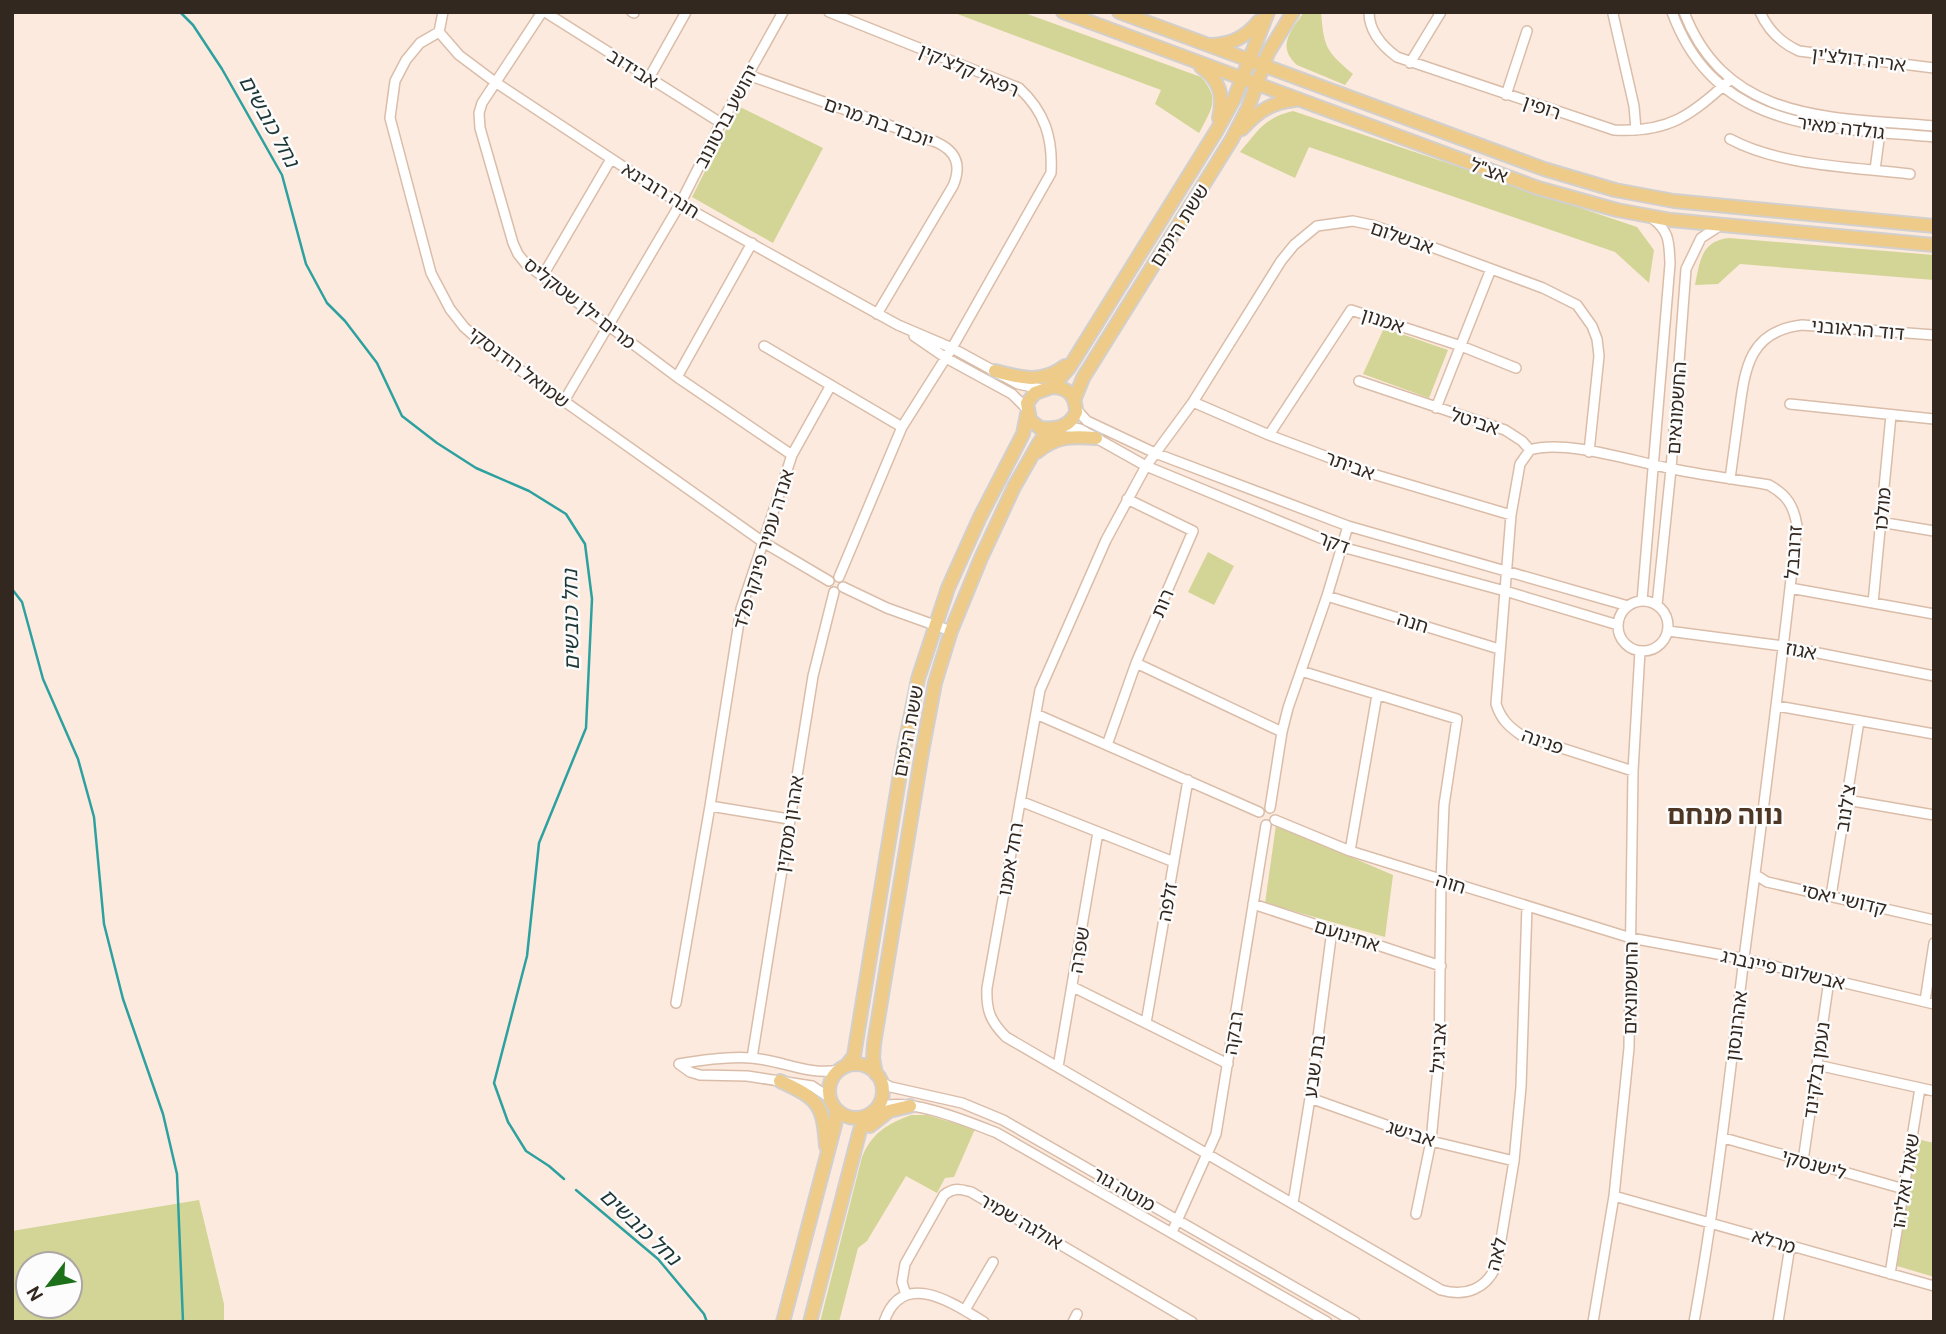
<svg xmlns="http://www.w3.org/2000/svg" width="1946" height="1334" font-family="Cabin,'Noto Sans Hebrew',sans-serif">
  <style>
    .green { fill: #d2d595; fill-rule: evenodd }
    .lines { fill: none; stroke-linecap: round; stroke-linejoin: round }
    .stream { stroke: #2da19f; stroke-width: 2.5 }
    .minor-casing { stroke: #dabda9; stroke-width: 12 }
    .major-casing { stroke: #d2d0ce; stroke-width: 16 }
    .minor { stroke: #fff; stroke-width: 9 }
    .major { stroke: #eecb89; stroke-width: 12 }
    .labels { text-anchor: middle; stroke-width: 5; stroke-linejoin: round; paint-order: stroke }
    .street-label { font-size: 19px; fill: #332820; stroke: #fcfcfc }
    .water-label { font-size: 21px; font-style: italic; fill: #1d3636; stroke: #fcfcfc }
    .district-label { font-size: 26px; font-weight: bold; fill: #4e3625; stroke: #fcfcfc }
  </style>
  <rect width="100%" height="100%" fill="#fdeade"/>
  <path class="green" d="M 952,12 L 1022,12 L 1201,77 C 1221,99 1211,110 1199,133 L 1155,104 L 1161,90 Z
    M 1304,12 L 1321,12 C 1324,48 1326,51 1353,74 L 1345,85 L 1297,65 C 1276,46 1291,31 1304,12 Z
    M 738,106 L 823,148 L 773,243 L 692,197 Z
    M 1293,111 L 1637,227 L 1654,250 L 1649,283 L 1615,252 L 1309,147 L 1295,178 L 1240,152 C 1258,131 1264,118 1293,111 Z
    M 1729,238 L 1934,255 L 1934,280 L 1740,264 L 1718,284 L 1695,285 C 1700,261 1701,241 1729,238 Z
    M 1384,328 L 1448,350 L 1429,398 L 1363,374 Z
    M 1208,552 L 1234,566 L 1214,605 L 1188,592 Z
    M 1276,825 L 1393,875 L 1385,937 L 1265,903 Z
    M 911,1115 L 927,1115 L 975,1129 L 954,1177 L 945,1178 L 937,1193 L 906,1176 L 867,1241 L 858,1248 L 839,1322 L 820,1322 L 862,1157 C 872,1133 887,1124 911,1115 Z
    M 1917,1139 L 1934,1143 L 1934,1277 L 1894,1265 Z
    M 199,1200 L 224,1304 L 224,1322 L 12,1322 L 12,1231 ZM 28,1264 L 70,1264 L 70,1306 L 28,1306 Z"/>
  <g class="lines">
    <path class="stream" d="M 180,12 L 193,25 L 222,69 L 282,175 L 306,264 L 327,303 L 345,321 L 377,363 L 402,416 L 437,443 L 476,468 L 529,491 L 566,514 L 585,544 L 592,599 L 586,728 L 539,843 L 527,956 L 494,1083 L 508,1122 L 526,1151 L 549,1166 L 564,1179
      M 12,589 L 22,602 L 43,679 L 78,759 L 94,817 L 104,924 L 123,999 L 163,1114 L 177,1174 L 183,1322
      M 576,1190 L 658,1259 L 704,1314 L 707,1322"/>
    <g class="minor-casing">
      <path id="minor" d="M 542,12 L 482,103 L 479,113 L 480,128 L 513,243 L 518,254 L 526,264 L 677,377 L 792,455
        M 545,12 L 721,123
        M 632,12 L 634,13
        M 829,12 L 1019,88 C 1045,112 1053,138 1051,173 L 952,348 L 902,427 L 839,577
        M 1369,12 C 1369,32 1382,46 1397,57 L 1614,130 C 1670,133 1691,115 1731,79
        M 1672,12 C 1716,133 1827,127 1934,137
        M 1684,12 C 1727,124 1834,117 1934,126
        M 1760,12 C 1768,30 1781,43 1799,51 L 1934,68
        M 1613,14 L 1634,106 L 1636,130
        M 439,32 L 420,43 L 406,60 L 395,81 L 390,118 L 431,273 L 450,309 L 464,327 L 482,343 L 763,542 L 829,581
        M 439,32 L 459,55 L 495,82 L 680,204 L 898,325 L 952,348 L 1018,384 L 1042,389
        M 439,32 L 443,12
        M 1410,63 L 1441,12
        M 748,75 L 936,142 C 956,151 962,165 953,186 L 877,314
        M 649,78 L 686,12
        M 1506,95 L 1527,31
        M 1730,139 C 1780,166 1853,167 1910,174
        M 1875,170 L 1880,132
        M 542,277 L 611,159
        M 914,336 L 946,358 L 1012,394 L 1026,408
        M 764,346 L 902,427
        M 677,377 L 752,243
        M 1359,381 L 1505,430 L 1522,441 L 1530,450 C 1564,439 1632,461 1668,468 C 1701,475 1735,479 1769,485 C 1787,495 1794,506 1797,526 C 1781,670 1763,814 1744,958 C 1729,1080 1716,1201 1694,1322
        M 564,401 L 680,204 L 721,123 L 783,12
        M 1193,402 L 1269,435 L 1373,474 L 1511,515
        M 1790,404 L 1934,419
        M 1436,408 L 1491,269
        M 1076,409 L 1087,421 L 1155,453 L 1348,526 L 1628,606
        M 1063,426 L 1080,429 L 1146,466 L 1342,547 L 1505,591 L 1618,625
        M 1269,435 L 1351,310 L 1461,346 L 1516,368
        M 1530,450 L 1520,464 L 1511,515 L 1496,704 C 1501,719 1508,726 1521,735 L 1633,771
        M 1730,479 C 1733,457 1736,435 1739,413 C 1745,368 1749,331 1802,325 L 1934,335
        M 1880,522 L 1934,531
        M 843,587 L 887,608 L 951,631
        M 1790,588 L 1934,614
        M 1327,596 L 1499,649
        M1618 626a25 25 0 1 1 50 0a25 25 0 1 1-50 0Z
        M 1642,601 L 1670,264 C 1669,242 1670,232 1652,218
        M 1873,603 L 1891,415
        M 1657,605 L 1671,469 L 1686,269 L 1701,238 L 1721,225
        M 1668,631 L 1783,646 L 1934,676
        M 1136,663 L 1282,732
        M 1301,671 L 1457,719 L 1444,805 L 1441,880 L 1439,1058 L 1431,1141 L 1416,1214
        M 1777,706 L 1934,734
        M 1036,714 L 1259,812
        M 1107,745 L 1136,663 L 1193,531 L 1127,499
        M 1847,800 L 1934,815
        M 1020,801 L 1174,862
        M 710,806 L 789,819
        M 1270,808 L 1282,732 L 1288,708 L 1327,596 L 1348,526
        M 1275,820 L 1350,851 L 1631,938 L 1744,959 L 1934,1004
        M 1350,851 L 1377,695
        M 1756,875 L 1767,882 L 1934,920
        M 1831,896 L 1859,721
        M 1253,904 L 1441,966
        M 1527,906 L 1521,1087 L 1514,1161 L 1497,1264 C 1487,1289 1466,1297 1441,1290 L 1006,1037 C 990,1021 986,1010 987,988 L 1040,690 L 1106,540 L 1146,466 L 1193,402 L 1281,261 L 1294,245 L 1317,226 L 1353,221 L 1372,225 L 1543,288 L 1577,305 L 1592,326 L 1597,339 L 1599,356 L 1589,452
        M 1073,987 L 1228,1064
        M 1925,1001 L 1934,943
        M 676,1003 L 710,806 L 741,609 L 792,455 L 831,385
        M 1146,1023 L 1188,780
        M 752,1058 L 813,676 L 834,592
        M 679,1064 C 702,1060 728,1056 751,1058 C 782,1060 808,1076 839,1070
        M 679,1064 L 690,1072 L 700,1075 L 747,1076 L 812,1086 L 830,1098
        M 1817,1065 L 1934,1091
        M 1058,1067 L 1098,832
        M 881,1082 L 891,1087 L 962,1103 L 1003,1120 L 1355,1322
        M 1310,1098 L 1431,1141 L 1514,1161
        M 878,1108 C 905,1095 969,1122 997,1133 L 1327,1322
        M 1724,1138 L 1904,1189
        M 1803,1161 L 1829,980
        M 1614,1196 L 1934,1286
        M 1293,1203 L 1310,1098 L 1332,930
        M 1172,1232 L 1216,1134 L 1266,825
        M 1890,1274 L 1920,1088
        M 906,1295 L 902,1282 L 905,1264 L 944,1195 C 954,1187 960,1189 971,1192 L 1192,1322
        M 965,1310 L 993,1262
        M 884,1322 C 902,1268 953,1303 984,1322
        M 1073,1322 L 1077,1314
        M 1593,1322 L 1614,1196 L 1629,1048 L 1633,771 L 1640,651
        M 1778,1322 L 1790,1246"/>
    </g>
    <g class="major-casing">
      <path id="major" d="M 1063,12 L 1538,188 L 1617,210 L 1671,220 L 1934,245
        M 1119,12 L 1544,169 L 1615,190 L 1674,201 L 1934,226
        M 1212,45 C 1232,44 1246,37 1259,21
        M 1201,67 C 1220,80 1224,96 1219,118
        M 1242,129 C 1257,112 1272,102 1295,100
        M 995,371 C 1021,378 1042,384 1065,366
        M 1052,387 L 1069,368 L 1217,130 L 1234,99 L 1268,12
        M 1052,387 C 1068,387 1076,396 1076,412 C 1070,427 1056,430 1040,428 L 1030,420 L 1027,403 L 1035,393 Z
        M 1075,398 L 1083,378 L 1232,139 L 1248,108 L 1268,53 L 1293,12
        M 1037,452 C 1056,436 1072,436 1096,438
        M829 1091a27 27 0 1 1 54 0a27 27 0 1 1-54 0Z
        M 846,1066 L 854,1056 L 856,1043 L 904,749 L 918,679 L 948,588 L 980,517 L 1023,434 L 1027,414
        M 876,1074 L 873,1058 L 874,1044 L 922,752 L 935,683 L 951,631 L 981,558 L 1014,487 L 1039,443 L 1046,433 L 1054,428
        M 780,1081 C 818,1099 823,1103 826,1146
        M 870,1126 L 889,1111 L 910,1106
        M 783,1322 L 835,1125 L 836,1109
        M 810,1322 L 860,1130 L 867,1116"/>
    </g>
    <use href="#minor" class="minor"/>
    <use href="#major" class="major"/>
  </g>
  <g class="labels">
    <g class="street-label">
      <text transform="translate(1859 59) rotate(7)" y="7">אריה דולצ'ין</text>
      <text transform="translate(633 68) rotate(32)" y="7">אבידוב</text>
      <text transform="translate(969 70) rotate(23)" y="7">רפאל קלצ'קין</text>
      <text transform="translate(1542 107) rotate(19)" y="7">רופין</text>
      <text transform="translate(726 116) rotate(-62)" y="7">יהושע ברטונוב</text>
      <text transform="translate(879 122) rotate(20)" y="7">יוכבד בת מרים</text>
      <text transform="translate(1841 127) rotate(7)" y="7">גולדה מאיר</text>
      <text transform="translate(1489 170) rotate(20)" y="7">אצ"ל</text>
      <text transform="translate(661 190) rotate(32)" y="7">חנה רובינא</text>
      <text transform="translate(1179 225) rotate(-58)" y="7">ששת הימים</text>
      <text transform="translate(1402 237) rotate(19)" y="7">אבשלום</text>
      <text transform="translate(580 303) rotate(38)" y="7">מרים ילן שטקליס</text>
      <text transform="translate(1383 320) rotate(18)" y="7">אמנון</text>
      <text transform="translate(1858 329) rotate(5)" y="7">דוד הראובני</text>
      <text transform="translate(519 367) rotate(37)" y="7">שמואל רודנסקי</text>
      <text transform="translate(1676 408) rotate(-86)" y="7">החשמונאים</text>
      <text transform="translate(1475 421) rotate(18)" y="7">אביטל</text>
      <text transform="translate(1350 465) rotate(20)" y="7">אביתר</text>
      <text transform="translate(1882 509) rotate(-85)" y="7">מולכו</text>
      <text transform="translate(1334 542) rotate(20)" y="7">דקר</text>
      <text transform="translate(763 549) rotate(-73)" y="7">אנדה עמיר פינקרפלד</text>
      <text transform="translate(1793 552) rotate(-86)" y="7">זרובבל</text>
      <text transform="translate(1162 603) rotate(-67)" y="7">רות</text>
      <text transform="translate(1413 622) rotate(17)" y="7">חנה</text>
      <text transform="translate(1801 650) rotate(11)" y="7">אגוז</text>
      <text transform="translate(908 731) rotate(-79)" y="7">ששת הימים</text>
      <text transform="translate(1543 741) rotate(20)" y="7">פנינה</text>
      <text transform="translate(1845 808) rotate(-81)" y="7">צ'לנוב</text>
      <text transform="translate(789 824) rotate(-81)" y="7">אהרון מסקין</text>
      <text transform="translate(1010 859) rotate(-80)" y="7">רחל אמנו</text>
      <text transform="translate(1451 883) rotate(17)" y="7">חוה</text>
      <text transform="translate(1844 899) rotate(13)" y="7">קדושי יאסי</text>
      <text transform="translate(1167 902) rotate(-80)" y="7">זלפה</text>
      <text transform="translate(1347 935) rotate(18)" y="7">אחינועם</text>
      <text transform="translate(1079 950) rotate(-81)" y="7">שפרה</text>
      <text transform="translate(1783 969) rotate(13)" y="7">אבשלום פיינברג</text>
      <text transform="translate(1630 988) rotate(-89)" y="7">החשמונאים</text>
      <text transform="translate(1736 1026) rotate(-83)" y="7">אהרונסון</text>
      <text transform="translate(1233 1033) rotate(-81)" y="7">רבקה</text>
      <text transform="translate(1438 1048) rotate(-87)" y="7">אביגיל</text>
      <text transform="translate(1314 1066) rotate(-82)" y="7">בת שבע</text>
      <text transform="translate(1816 1070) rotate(-82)" y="7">נעמן בלקינד</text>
      <text transform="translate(1411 1133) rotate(18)" y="7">אבישג</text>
      <text transform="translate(1814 1164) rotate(16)" y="7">לישנסקי</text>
      <text transform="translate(1905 1181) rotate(-81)" y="7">שאול ואליהו</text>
      <text transform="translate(1124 1189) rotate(30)" y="7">מוטה גור</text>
      <text transform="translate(1021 1221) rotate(30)" y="7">אולגה שמיר</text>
      <text transform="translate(1774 1241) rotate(16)" y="7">מרלא</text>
      <text transform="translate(1496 1254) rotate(-76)" y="7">לאה</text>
    </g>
    <g class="water-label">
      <text transform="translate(269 121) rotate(61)" y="7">נחל כובשים</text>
      <text transform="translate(571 620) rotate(-91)" y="7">נחל כובשים</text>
      <text transform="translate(640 1227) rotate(43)" y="7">נחל כובשים</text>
    </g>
    <g class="district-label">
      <text x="1725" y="824">נווה מנחם</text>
    </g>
  </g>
  <rect width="1946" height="1334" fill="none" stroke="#332820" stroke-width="28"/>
  <g transform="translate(49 1285) rotate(239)"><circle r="33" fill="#fcfcfc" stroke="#aca7a4" stroke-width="2"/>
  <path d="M0-5L12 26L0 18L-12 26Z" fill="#1c7019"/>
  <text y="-10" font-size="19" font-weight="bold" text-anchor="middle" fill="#332820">N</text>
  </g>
</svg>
